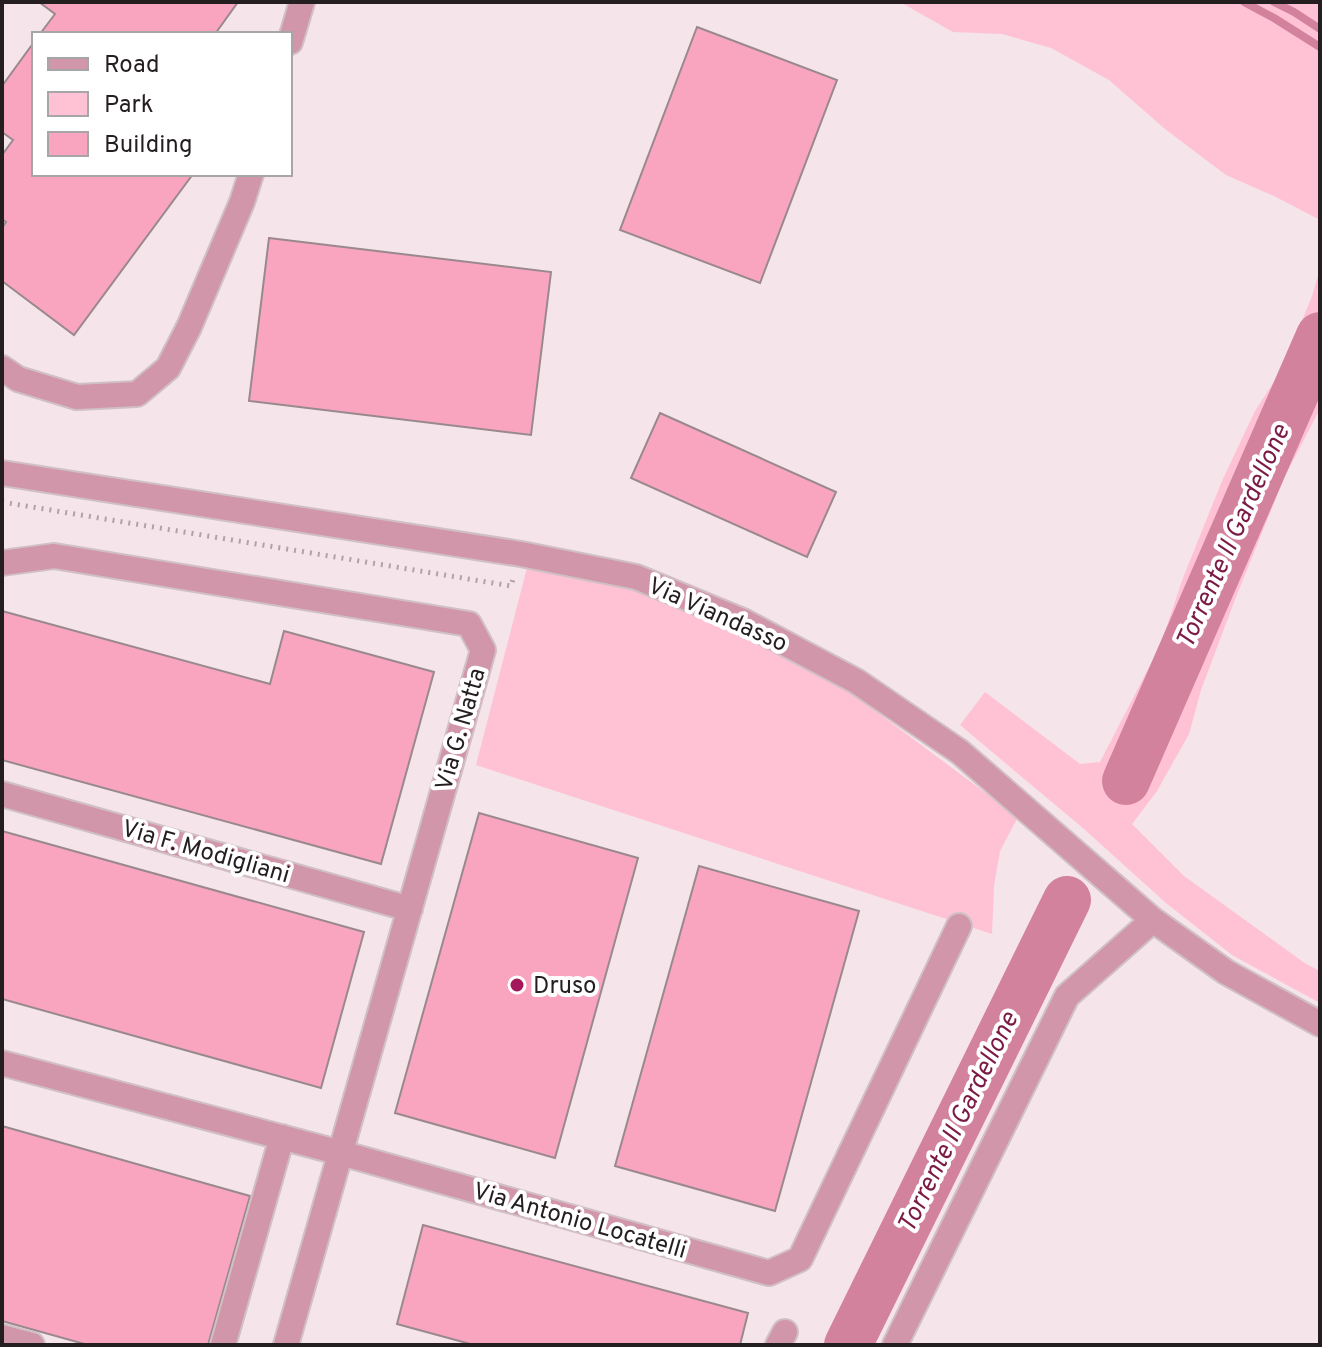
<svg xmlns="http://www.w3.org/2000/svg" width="1322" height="1347" font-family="Overpass,sans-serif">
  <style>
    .green { fill: #fec2d4 }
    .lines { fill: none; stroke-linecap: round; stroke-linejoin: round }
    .stream { stroke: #d3829d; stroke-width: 8 }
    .river { stroke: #d3829d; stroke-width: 48 }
    .building { fill: #f9a5c0; stroke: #99898e; stroke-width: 2 }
    .minor-casing { stroke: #d0c0c5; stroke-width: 28 }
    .path { stroke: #b0a2a6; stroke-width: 5; stroke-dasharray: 2 6; stroke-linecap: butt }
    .minor { stroke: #d196a9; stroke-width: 24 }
    .poi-dot { fill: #a5175b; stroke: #fff; stroke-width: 3 }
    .labels { text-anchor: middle; stroke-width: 8; stroke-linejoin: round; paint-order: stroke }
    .street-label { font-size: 24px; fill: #251e20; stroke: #fff }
    .poi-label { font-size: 24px; fill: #251e20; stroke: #fff; text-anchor: start }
    .water-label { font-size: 26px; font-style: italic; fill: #7b1b45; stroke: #fff }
  </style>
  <rect width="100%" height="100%" fill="#f5e4e9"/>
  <path class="green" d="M 900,2 L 1320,2 L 1320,220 L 1276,197 L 1226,175 L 1165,129 L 1109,80 L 1051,48 L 1002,34 L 953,32 Z
    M 1320,269 L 1320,409 L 1285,476 L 1236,597 L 1201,690 L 1189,734 L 1157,791 L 1132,824 L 1184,876 L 1306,964 L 1320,971 L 1320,1003 L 1232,955 L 1166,903 L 1084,829 L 960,725 L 985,692 L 1080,764 L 1100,762 L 1160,646 L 1183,578 L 1222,481 L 1255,411 L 1283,368 L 1312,296 Z
    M 529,560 L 595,576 L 710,616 L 829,673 L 866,704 L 1018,817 L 1000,851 L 994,886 L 992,934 L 476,765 Z"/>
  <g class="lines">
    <path class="stream" d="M 1244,2 L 1274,18 L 1320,47
      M 1274,2 L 1294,12 L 1320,29"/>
    <path class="river" d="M 1126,781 L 1320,336
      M 848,1345 L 1067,900"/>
  </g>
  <path class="building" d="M 39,2 L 238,2 L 215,34 L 40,34 L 55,14 Z
    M 697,27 L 837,80 L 760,283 L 620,230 Z
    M 34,42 L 34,174 L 193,174 L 74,335 L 2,281 L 2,228 L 6,222 L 2,219 L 2,155 L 13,140 L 2,132 L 2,86 Z
    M 269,238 L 551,272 L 531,435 L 249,401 Z
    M 660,413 L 836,492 L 807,557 L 631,478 Z
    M 2,611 L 270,684 L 284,631 L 434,672 L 381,864 L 2,760 Z
    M 479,813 L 638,858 L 555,1158 L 395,1113 Z
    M 2,831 L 364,932 L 321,1088 L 2,999 Z
    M 699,866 L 859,911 L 775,1211 L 615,1166 Z
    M 2,1126 L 250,1196 L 208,1345 L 88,1345 L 2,1321 Z
    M 423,1225 L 748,1313 L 740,1345 L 474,1345 L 397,1324 Z"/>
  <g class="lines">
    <g class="minor-casing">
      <path id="minor" d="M 290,42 L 302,2
        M 2,368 L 18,379 L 77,397 L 137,394 L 168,368 L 189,327 L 242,202 L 251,174
        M 2,473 L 521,554 L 636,577 L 745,622 L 856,681 L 960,752 L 1153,920 L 1226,972 L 1320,1024
        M 2,563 L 54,556 L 469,624 L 483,650 L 286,1345
        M 2,794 L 410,909
        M 2,1063 L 341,1153 L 769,1273 L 800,1259 L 959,926
        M 2,1337 L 32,1345
        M 223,1345 L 282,1137
        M 778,1345 L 785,1332
        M 895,1345 L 1067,996 L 1153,920"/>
    </g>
    <path class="path" d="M 2,502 L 511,586 L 514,576"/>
    <use href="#minor" class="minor"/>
  </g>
  <circle class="poi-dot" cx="517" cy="985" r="8"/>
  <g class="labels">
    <g class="street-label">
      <text transform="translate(718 614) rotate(24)" y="8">Via Viandasso</text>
      <text transform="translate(460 729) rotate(-74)" y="8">Via G. Natta</text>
      <text transform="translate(206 851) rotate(16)" y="8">Via F. Modigliani</text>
      <text transform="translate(580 1220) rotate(16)" y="8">Via Antonio Locatelli</text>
    </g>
    <g class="poi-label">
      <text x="533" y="993">Druso</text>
    </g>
    <g class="water-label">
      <text transform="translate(1232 536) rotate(-66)" y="9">Torrente Il Gardellone</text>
      <text transform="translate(957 1122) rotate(-64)" y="9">Torrente Il Gardellone</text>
    </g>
  </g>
  <rect width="1322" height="1347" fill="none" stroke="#251e20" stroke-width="8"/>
  <rect x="32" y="32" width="260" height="144" fill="#ffffff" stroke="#a8a5a6" stroke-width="2"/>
  <rect x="48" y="58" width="40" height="12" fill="#d196a9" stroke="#a8a5a6" stroke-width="2"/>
  <text x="104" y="72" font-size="24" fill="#251e20">Road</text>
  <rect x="48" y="92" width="40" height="24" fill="#fec2d4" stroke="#a8a5a6" stroke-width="2"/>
  <text x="104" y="112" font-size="24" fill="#251e20">Park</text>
  <rect x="48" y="132" width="40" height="24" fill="#f9a5c0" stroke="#a8a5a6" stroke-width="2"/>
  <text x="104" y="152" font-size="24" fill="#251e20">Building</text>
</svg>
